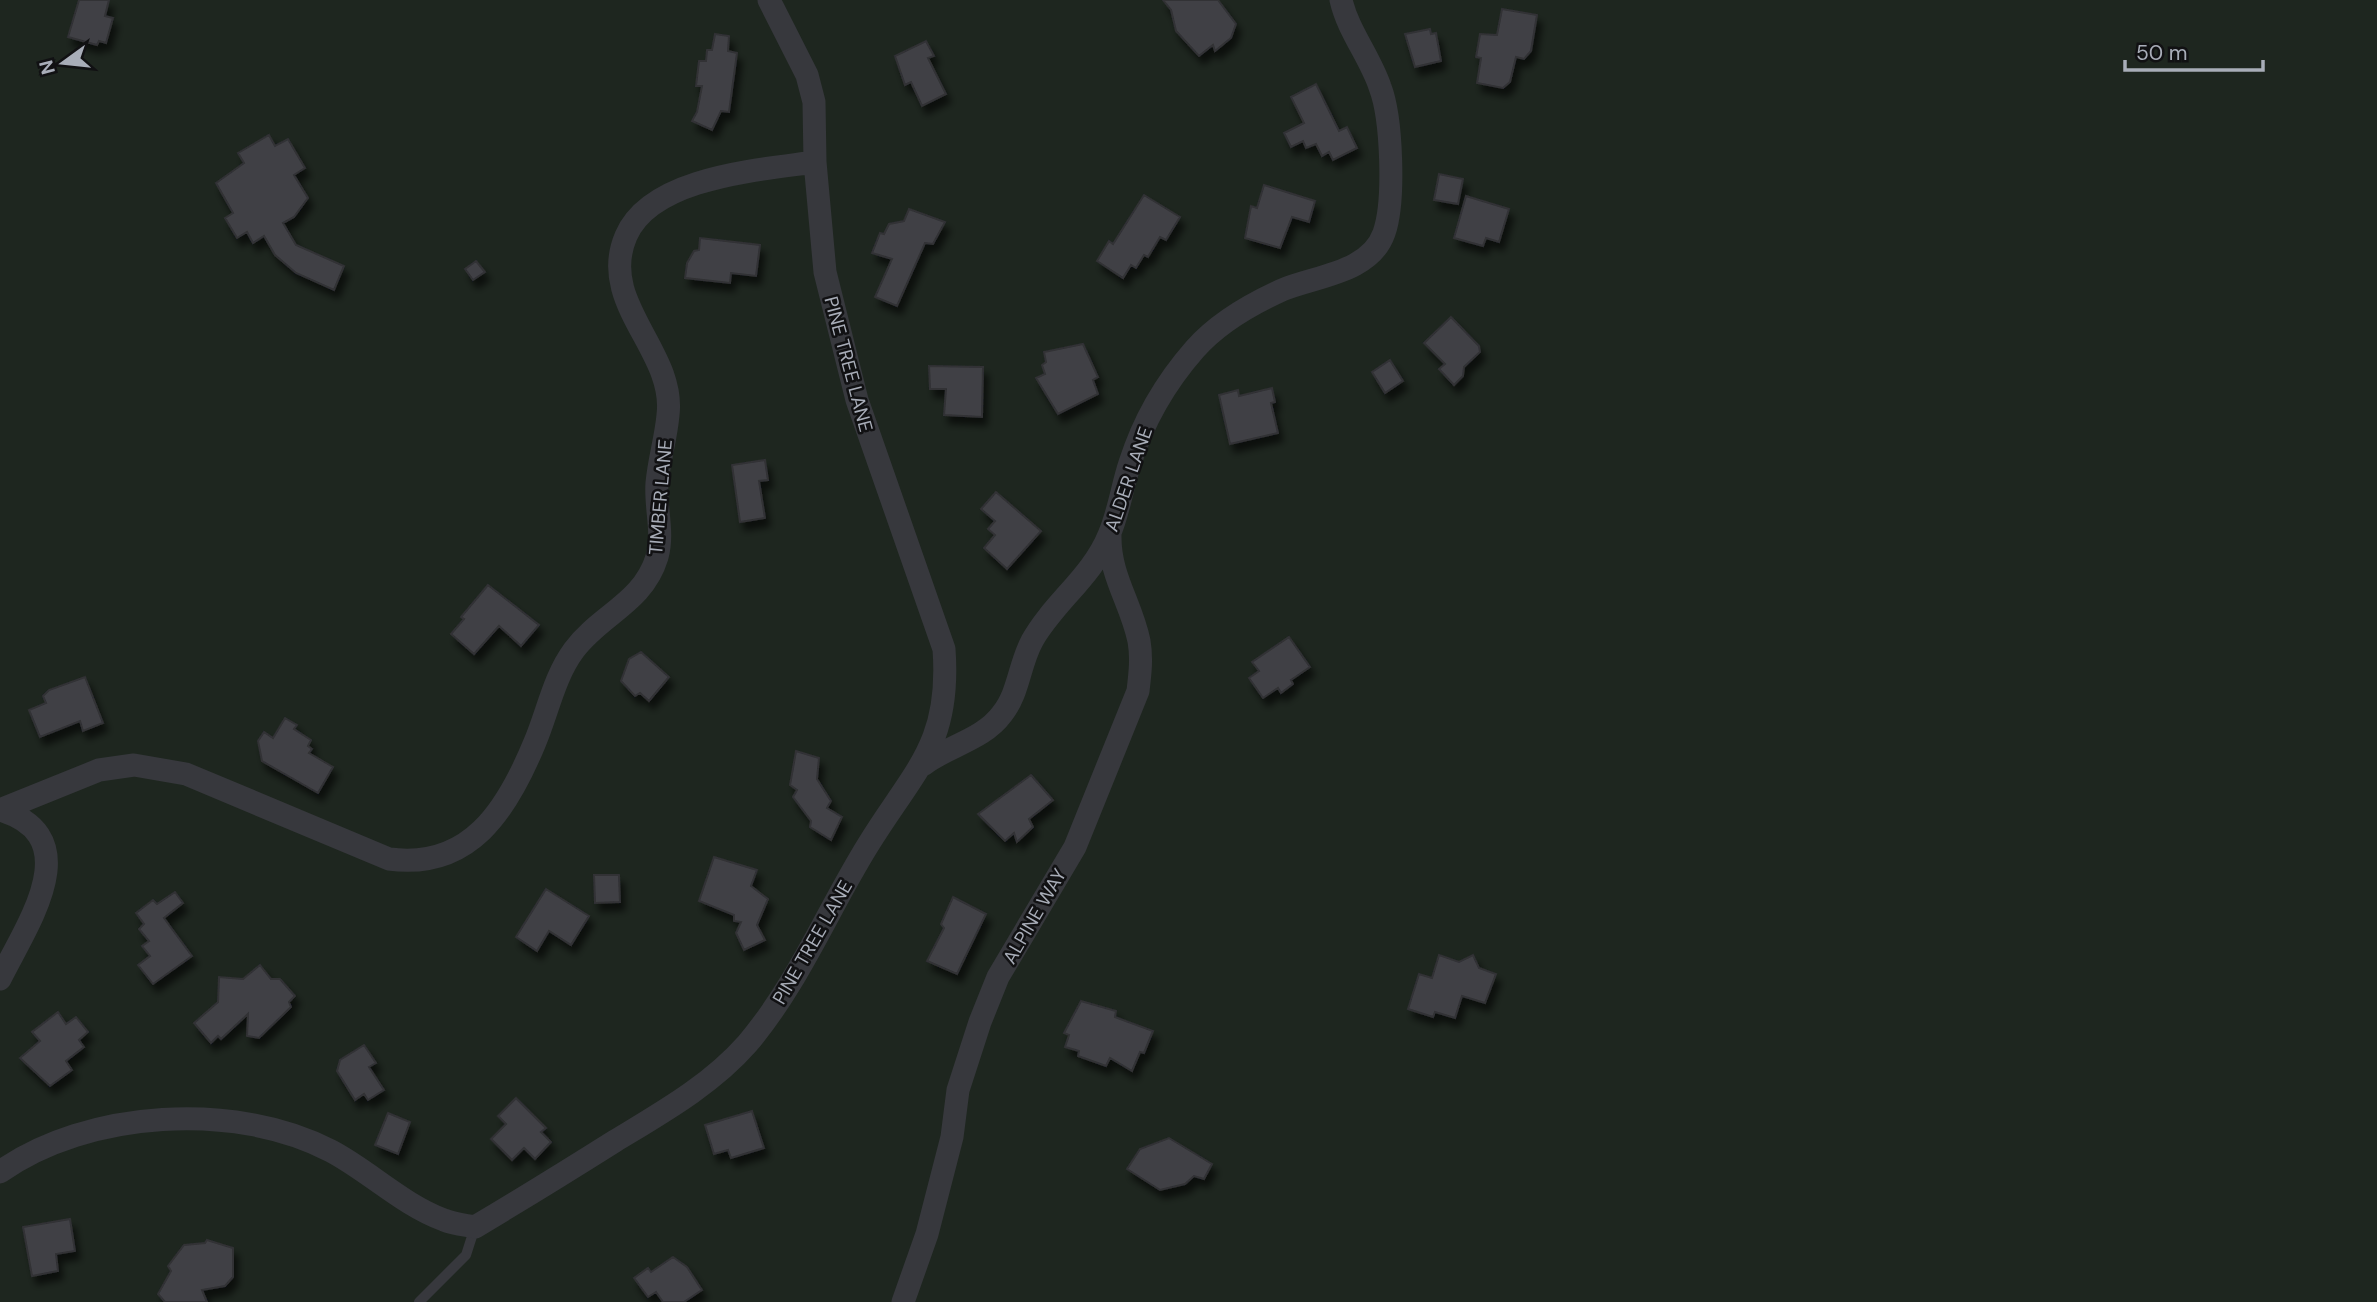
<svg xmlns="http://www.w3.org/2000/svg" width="2377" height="1302" font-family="'DM Sans',sans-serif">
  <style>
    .green { fill: #1e261f }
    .building { fill: #404145; stroke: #303034; stroke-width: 2; filter: url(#shadow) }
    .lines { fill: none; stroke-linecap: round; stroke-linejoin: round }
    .lane { stroke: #37383d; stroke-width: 10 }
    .street { stroke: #37383d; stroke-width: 23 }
    .labels { text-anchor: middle; stroke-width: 5; stroke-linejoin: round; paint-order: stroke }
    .street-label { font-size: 19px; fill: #a8adb8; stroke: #111113 }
  </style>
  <defs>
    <filter id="shadow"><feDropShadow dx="4.5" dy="8" stdDeviation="3.5" flood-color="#0009"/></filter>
  </defs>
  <rect width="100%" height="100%" fill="#161618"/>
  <path class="green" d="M 0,0 L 2377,0 L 2377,1302 L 0,1302 Z"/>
  <path class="building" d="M 79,0 L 109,0 L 105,16 L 113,18 L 106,43 L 99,41 L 97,45 L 68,37 Z
    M 1163,0 L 1218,0 L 1236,24 L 1231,38 L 1215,51 L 1213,45 L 1199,56 L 1176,31 L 1171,10 Z
    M 1502,9 L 1537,15 L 1531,51 L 1524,59 L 1516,57 L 1510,82 L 1503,88 L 1477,83 L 1481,58 L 1476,57 L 1480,34 L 1497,35 Z
    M 1430,29 L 1431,34 L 1436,33 L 1441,61 L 1415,67 L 1405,34 Z
    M 715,34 L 729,36 L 728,51 L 737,53 L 729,112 L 721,111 L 712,130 L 692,121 L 697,112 L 702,86 L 696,86 L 699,61 L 706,61 L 707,50 L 712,50 Z
    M 926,41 L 934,56 L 928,58 L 946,94 L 922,106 L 911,82 L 905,85 L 895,56 Z
    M 1316,84 L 1339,131 L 1347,127 L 1357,148 L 1333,160 L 1329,152 L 1322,156 L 1316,144 L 1306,148 L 1303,141 L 1291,147 L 1284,133 L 1304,123 L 1291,97 Z
    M 269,135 L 275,146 L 288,139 L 305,168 L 294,175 L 308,198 L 294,217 L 283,223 L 296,245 L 344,266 L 334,290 L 296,273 L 275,255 L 264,236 L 253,243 L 247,232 L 237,238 L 225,218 L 233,213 L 216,183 L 244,163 L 238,153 Z
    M 1439,174 L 1463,179 L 1458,204 L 1434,200 Z
    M 1264,185 L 1315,201 L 1309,222 L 1292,217 L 1280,248 L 1245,238 L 1251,206 L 1257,208 Z
    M 1144,195 L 1180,217 L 1166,240 L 1160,237 L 1148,257 L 1144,255 L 1136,268 L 1131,265 L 1123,278 L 1097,261 L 1109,241 L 1113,244 Z
    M 1466,196 L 1509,209 L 1499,242 L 1486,238 L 1483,246 L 1454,238 Z
    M 909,209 L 945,222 L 933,244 L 925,243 L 897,306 L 875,297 L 892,259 L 872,253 L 880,233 L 884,234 L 889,224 L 904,221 Z
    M 700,238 L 760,245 L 756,276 L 731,273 L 730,283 L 685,278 L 687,263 L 694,251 L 699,250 Z
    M 476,261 L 485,272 L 473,280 L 465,269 Z
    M 1451,317 L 1479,346 L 1480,352 L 1464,367 L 1463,376 L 1454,385 L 1439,369 L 1445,364 L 1424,343 Z
    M 1083,344 L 1098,377 L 1093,380 L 1098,394 L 1058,414 L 1036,378 L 1045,374 L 1042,365 L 1046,362 L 1044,352 Z
    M 1390,360 L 1403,381 L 1385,393 L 1372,372 Z
    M 929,366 L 983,367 L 982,417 L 944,415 L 946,389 L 930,389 Z
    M 1272,388 L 1275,402 L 1271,403 L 1278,433 L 1230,444 L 1219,395 L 1238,390 L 1239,396 Z
    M 765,460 L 768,480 L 759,481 L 765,518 L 740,522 L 732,465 Z
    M 996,492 L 1041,531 L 1007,569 L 984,548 L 995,535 L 988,529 L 995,521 L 981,509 Z
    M 488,585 L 539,625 L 521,646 L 499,626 L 474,654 L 451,634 L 464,619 L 461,617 Z
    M 1289,637 L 1310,667 L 1291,680 L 1293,684 L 1281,693 L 1278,688 L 1263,698 L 1249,678 L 1259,671 L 1252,662 Z
    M 641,652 L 669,677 L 649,701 L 640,693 L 635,696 L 621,681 L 629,659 Z
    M 85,677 L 103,723 L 83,731 L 80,721 L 40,737 L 29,710 L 46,703 L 43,696 L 49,690 Z
    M 285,718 L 297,725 L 294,729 L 311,740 L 308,746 L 312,749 L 309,753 L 333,767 L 318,793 L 262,761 L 258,741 L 264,732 L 273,738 Z
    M 796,751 L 819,758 L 817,779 L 831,801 L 827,808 L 842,817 L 831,840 L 810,827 L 811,821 L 793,797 L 797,790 L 790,785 Z
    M 1031,775 L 1053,800 L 1029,819 L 1033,827 L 1017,842 L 1014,833 L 1005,841 L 978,814 Z
    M 714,857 L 757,870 L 751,886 L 768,899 L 757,925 L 765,940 L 744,950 L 736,933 L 741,922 L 734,921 L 734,915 L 699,901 Z
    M 594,875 L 619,875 L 620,902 L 595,903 Z
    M 546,889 L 589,916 L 571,945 L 549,931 L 537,951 L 516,937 Z
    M 175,892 L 183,903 L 164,918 L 192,956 L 153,984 L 138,965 L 150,956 L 142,946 L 149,941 L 139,929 L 144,924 L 136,913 L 153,900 L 157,904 Z
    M 953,897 L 986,914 L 957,974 L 927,961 L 944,928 L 941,924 Z
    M 1439,955 L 1459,962 L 1473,955 L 1479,968 L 1496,974 L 1485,1003 L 1462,996 L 1455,1018 L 1435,1012 L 1433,1017 L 1408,1009 L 1419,974 L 1432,978 Z
    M 260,965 L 271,979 L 280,979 L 295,996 L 289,1002 L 291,1007 L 259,1038 L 247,1036 L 248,1014 L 221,1039 L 218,1036 L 211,1043 L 194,1023 L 218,1002 L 219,977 L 243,979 Z
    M 1081,1001 L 1116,1011 L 1115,1017 L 1153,1031 L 1144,1053 L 1140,1052 L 1132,1071 L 1110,1058 L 1106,1066 L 1078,1056 L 1079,1051 L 1065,1047 L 1069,1035 L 1064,1033 Z
    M 58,1012 L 66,1024 L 76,1017 L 88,1032 L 79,1040 L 84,1047 L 66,1061 L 72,1070 L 50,1086 L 20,1058 L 40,1041 L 32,1032 Z
    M 364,1045 L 376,1063 L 369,1067 L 384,1090 L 368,1100 L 364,1094 L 355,1100 L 337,1071 L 340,1060 Z
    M 516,1098 L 546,1128 L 541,1132 L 551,1142 L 535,1159 L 524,1148 L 512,1160 L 491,1139 L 506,1124 L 498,1116 Z
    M 752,1111 L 764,1148 L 731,1158 L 728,1150 L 714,1154 L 705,1125 Z
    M 388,1113 L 410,1122 L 398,1154 L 375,1145 Z
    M 1169,1138 L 1212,1164 L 1204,1179 L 1194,1176 L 1185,1184 L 1160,1190 L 1127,1169 L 1140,1149 Z
    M 70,1219 L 75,1251 L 56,1254 L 58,1271 L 32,1276 L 23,1227 Z
    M 207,1240 L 233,1248 L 233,1277 L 225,1286 L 202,1290 L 207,1302 L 165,1302 L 158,1294 L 171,1271 L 168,1266 L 184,1245 L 205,1243 Z
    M 673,1257 L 687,1267 L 702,1290 L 684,1302 L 663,1302 L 656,1292 L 648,1297 L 634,1278 L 648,1268 L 651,1272 Z"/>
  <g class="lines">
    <path class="lane" d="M 419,1302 L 466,1255 L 475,1227"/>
    <path class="street" d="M 923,765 C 947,746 983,740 1002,714 C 1019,693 1019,665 1032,641 C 1053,603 1092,577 1109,535 C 1119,512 1122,487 1130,463 C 1143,422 1166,382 1195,349 C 1217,324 1251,304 1282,290 C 1315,276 1370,273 1384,233 C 1395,202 1392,118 1380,87 C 1370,57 1348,31 1341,0
      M 0,810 L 99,770 L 134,765 L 186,774 L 389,859 C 470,870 507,810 535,742 C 548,711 554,677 574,650 C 601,614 643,603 657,557 C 664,532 655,508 657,483 C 659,460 666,438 668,415 C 676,351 597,303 626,236 C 651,177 759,170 815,162
      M 0,810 C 90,837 26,926 0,979
      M 0,1172 C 87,1110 236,1101 331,1151 C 369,1171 403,1205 444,1220 C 454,1224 465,1225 475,1227 C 522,1199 569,1170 615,1141 C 661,1113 711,1085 747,1044 C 798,984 827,911 868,845 C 914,770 951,745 944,649 L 857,400 L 825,272 L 815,162 L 814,102 L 807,75 L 769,0
      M 903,1302 L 927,1234 L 952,1137 L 958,1090 L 980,1022 L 998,977 L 1075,847 L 1138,691 C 1140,674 1142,658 1139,641 C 1131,602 1109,576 1110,534"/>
  </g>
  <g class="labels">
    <g class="street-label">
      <text transform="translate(849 364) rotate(75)" y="7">PINE TREE LANE</text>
      <text transform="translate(1128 479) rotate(-71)" y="7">ALDER LANE</text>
      <text transform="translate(660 497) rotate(-85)" y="7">TIMBER LANE</text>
      <text transform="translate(1034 916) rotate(-60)" y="7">ALPINE WAY</text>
      <text transform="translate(812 942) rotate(-60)" y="7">PINE TREE LANE</text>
    </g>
  </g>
  <g transform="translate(63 63) rotate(255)" stroke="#111113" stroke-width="5" paint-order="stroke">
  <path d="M0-5L12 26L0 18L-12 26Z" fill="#a8adb8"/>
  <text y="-10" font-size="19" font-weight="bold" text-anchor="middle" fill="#a8adb8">N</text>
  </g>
  <path d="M2125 60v10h138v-10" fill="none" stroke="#a8adb8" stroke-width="3.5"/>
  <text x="2136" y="60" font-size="21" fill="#a8adb8" stroke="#111113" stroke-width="5" paint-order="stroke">50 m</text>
</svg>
